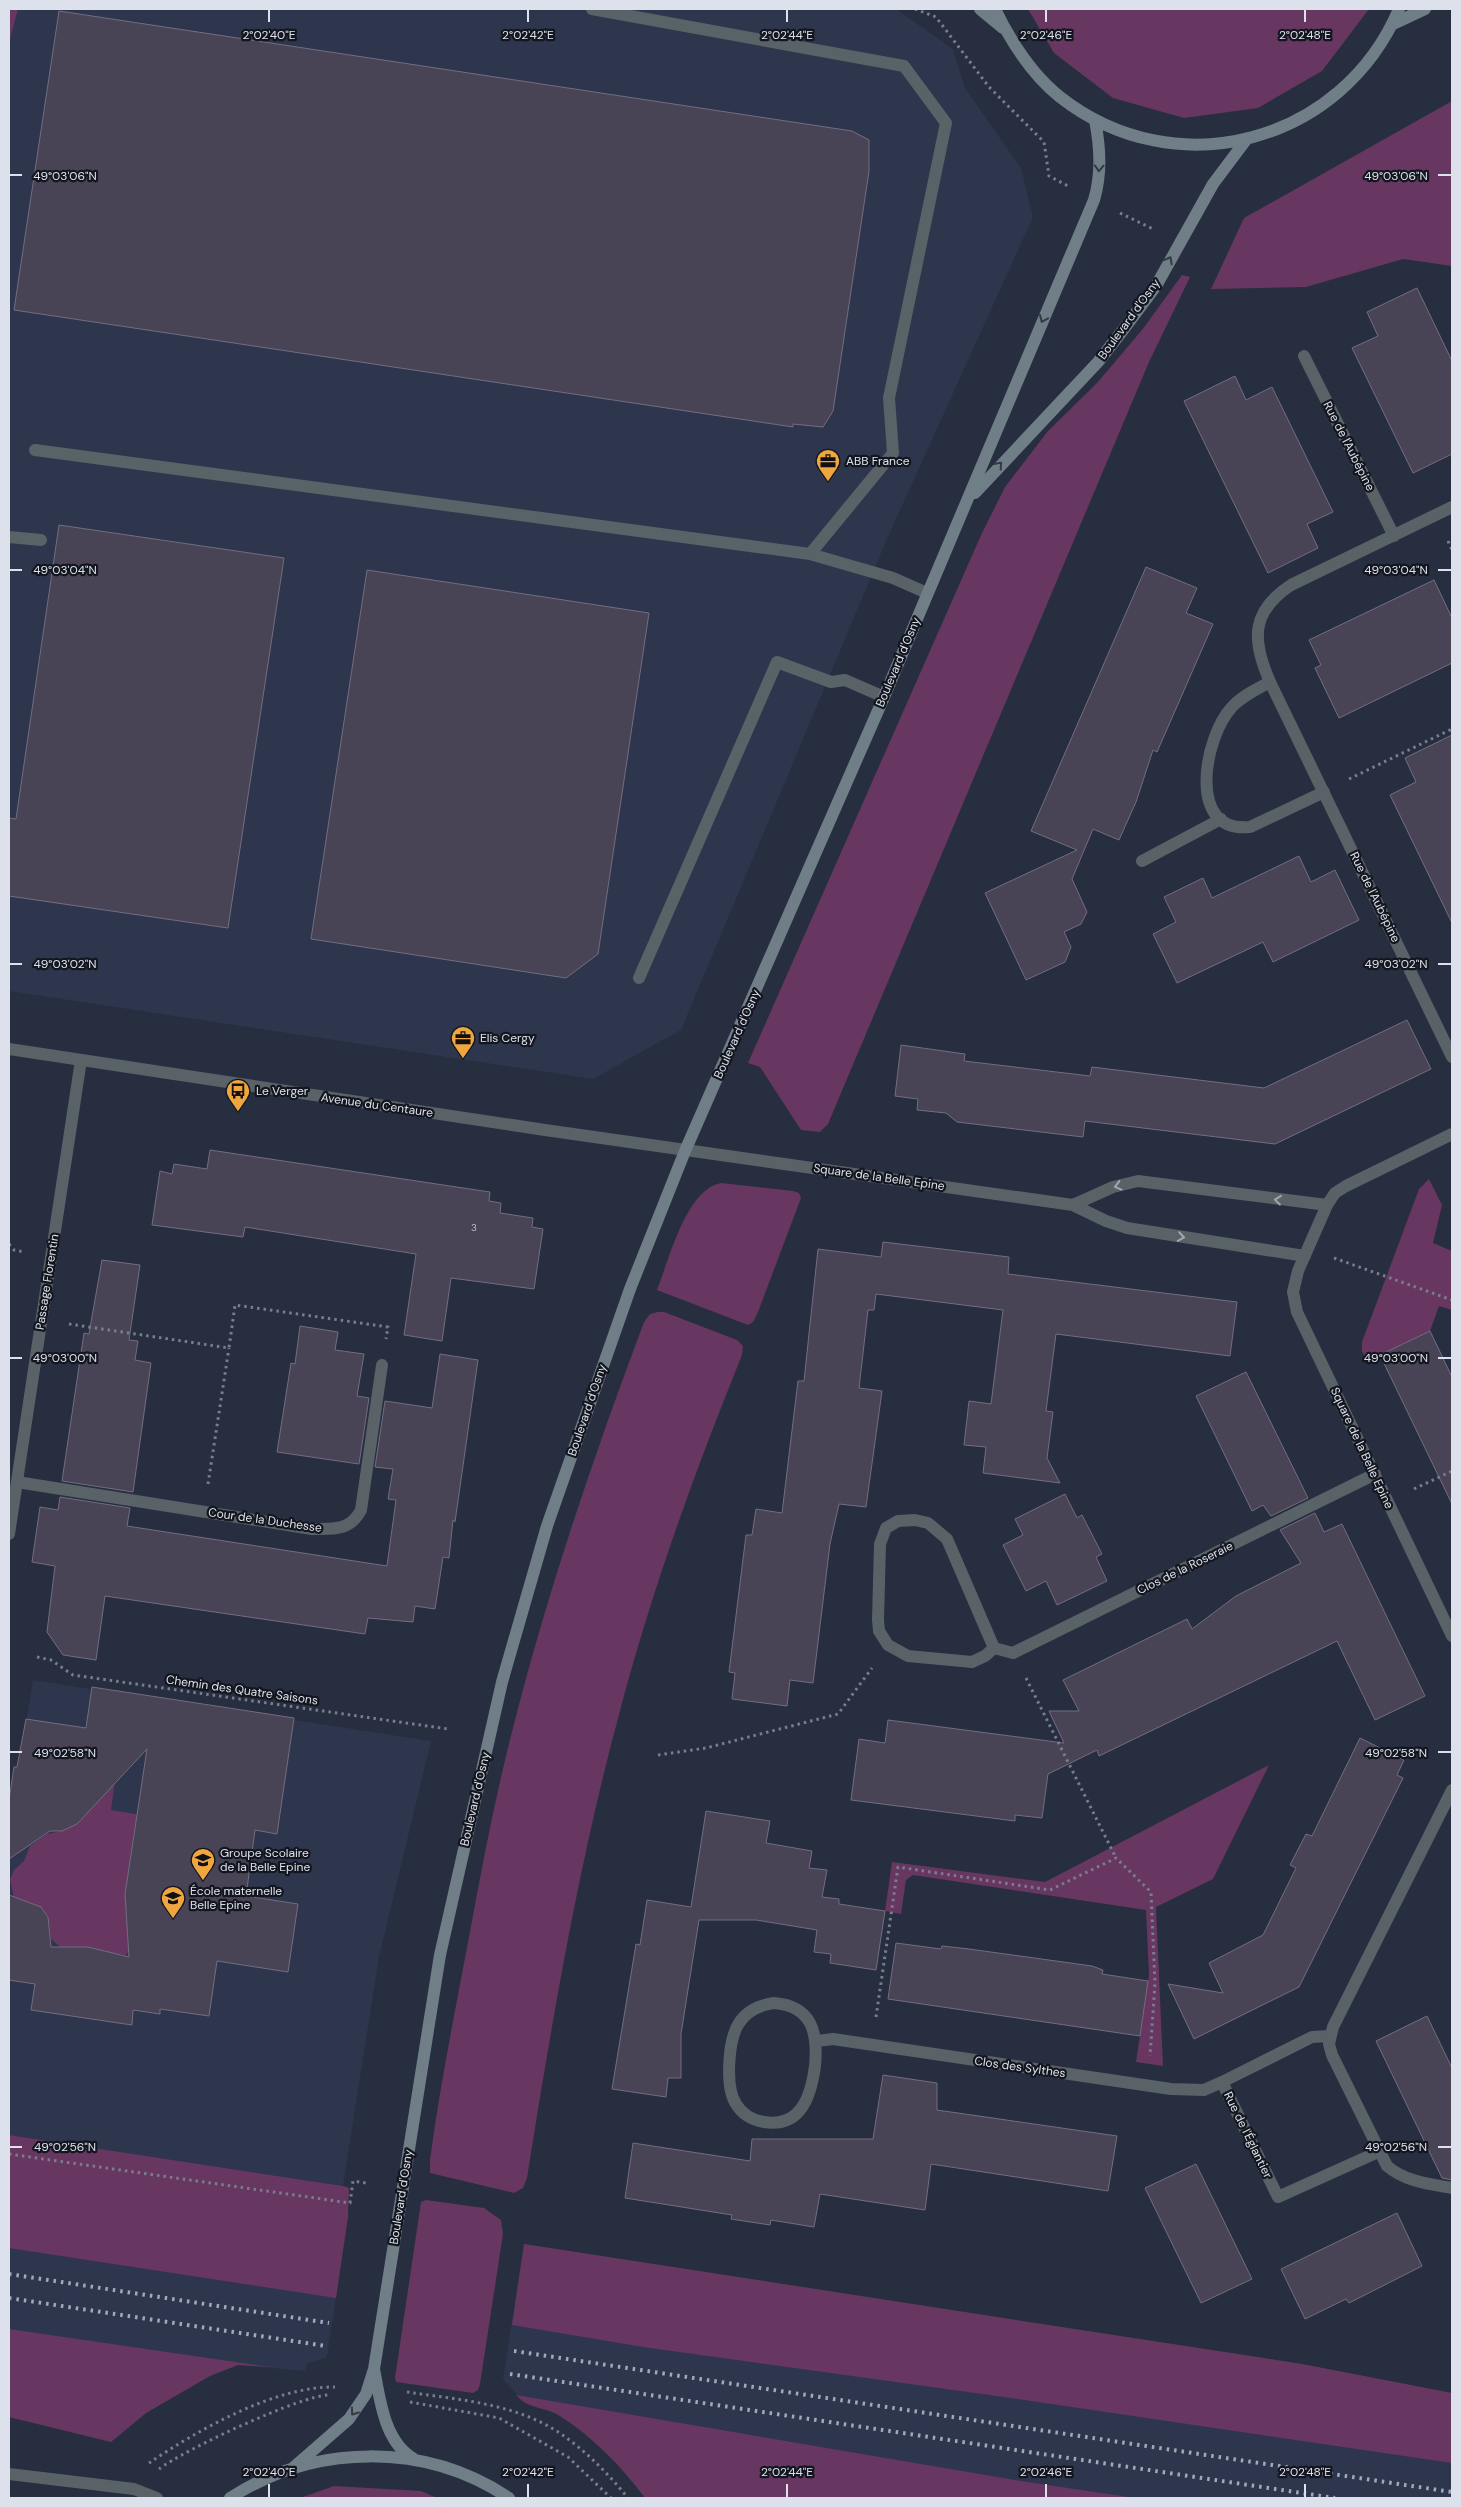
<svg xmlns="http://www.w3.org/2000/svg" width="1461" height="2507" font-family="'DM Sans',sans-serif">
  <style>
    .built { fill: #2d364d }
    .green { fill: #673761 }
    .building { fill: #494356; stroke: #736d82 }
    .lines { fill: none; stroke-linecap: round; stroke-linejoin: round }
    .path { stroke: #787e8d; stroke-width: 3; stroke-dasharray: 2.5 4; stroke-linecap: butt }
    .service { stroke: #586267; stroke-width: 12 }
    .minor { stroke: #586267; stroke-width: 12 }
    .secondary { stroke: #6f7e87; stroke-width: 12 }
    .rail { stroke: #a3a9b6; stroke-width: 4; stroke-dasharray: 2.5 5; stroke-linecap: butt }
    .oneway { stroke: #333a43 }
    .oneway2 { stroke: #a1a8b0 }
    .ticks { fill: none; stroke: #dce1ec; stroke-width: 2 }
    .labels { text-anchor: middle; stroke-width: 4.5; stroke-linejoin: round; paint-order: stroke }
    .number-label { font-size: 10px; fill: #b7bac6 }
    .street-label { font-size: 12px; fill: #dce1ec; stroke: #13161e }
    .poi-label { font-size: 12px; fill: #dce1ec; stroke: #13161e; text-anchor: start }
    .ticks-label { font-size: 12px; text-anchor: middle; fill: #dce1ec; stroke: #13161e; stroke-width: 4.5; stroke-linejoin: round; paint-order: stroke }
  </style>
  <rect width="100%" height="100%" fill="#262e3f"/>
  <path class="built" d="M 18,9 L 896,9 L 953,49 L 965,88 L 1021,168 L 1033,217 L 887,539 L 681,1030 L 593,1079 L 9,991 L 9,43 Z
    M 33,1680 L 431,1741 L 379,1957 L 343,2186 L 9,2135 L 9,1804 L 13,1804 Z
    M 9,2166 L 348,2217 L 327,2357 L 307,2364 L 305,2371 L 238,2365 L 210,2376 L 146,2413 L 111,2442 L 9,2417 Z
    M 524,2244 L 1302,2364 L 1452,2393 L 1452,2498 L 645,2498 L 620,2466 L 577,2427 L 557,2414 L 524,2403 L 503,2379 Z"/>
  <path class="green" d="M 9,9 L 18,9 L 9,43 Z
    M 1028,9 L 1369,9 L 1322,71 L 1258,108 L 1184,118 L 1113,98 L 1054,53 Z
    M 1452,101 L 1452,266 L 1403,259 L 1306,287 L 1211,289 L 1244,218 Z
    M 1182,275 L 1190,277 L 1149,362 L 828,1124 L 820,1132 L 801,1130 L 760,1067 L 748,1063 L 982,533 L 1005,487 L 1048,431 L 1097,383 L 1142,330 Z
    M 1429,1179 L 1442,1205 L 1433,1243 L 1452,1251 L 1452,1310 L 1439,1306 L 1430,1331 L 1367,1362 L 1362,1351 L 1362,1342 L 1419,1189 Z
    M 721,1183 L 793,1191 L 799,1193 L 801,1198 L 758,1312 L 753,1322 L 748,1325 L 657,1290 C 669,1260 686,1189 721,1183 Z
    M 658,1312 L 664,1312 L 737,1340 L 743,1346 L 742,1355 C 695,1471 653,1587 621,1707 C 579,1861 552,2021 527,2178 L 523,2188 L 514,2193 L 430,2173 L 430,2160 C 440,2085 455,2011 469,1937 C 482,1867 495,1797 513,1728 C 548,1590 594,1455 644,1322 L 650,1314 Z
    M 1269,1765 L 1213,1879 L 1156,1907 L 1163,2066 L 1136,2062 L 1149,1975 L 1146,1910 L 913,1875 L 906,1880 L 901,1914 L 885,1911 L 892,1862 L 1045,1882 Z
    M 115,1780 L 111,1810 L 153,1817 L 135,1825 L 127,1879 L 133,1945 L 126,1955 L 61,1948 L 51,1939 L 48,1916 L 43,1909 L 14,1899 L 10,1879 L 14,1870 L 24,1861 L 30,1846 L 47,1834 L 62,1831 L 77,1824 Z
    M 9,2135 L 343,2186 L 349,2188 L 348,2217 L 336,2298 L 9,2248 Z
    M 426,2200 L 484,2208 L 501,2220 L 503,2234 L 480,2384 L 478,2390 L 473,2393 L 396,2382 L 395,2378 L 421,2202 Z
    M 524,2244 L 1302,2364 L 1452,2393 L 1452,2463 L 1011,2398 L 643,2347 L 512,2325 Z
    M 9,2329 L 270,2367 L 238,2365 L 210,2376 L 146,2413 L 111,2442 L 9,2417 Z
    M 516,2395 L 1015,2480 L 1135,2498 L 645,2498 C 621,2466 594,2438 560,2416 C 545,2406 529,2410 516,2395 Z
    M 334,2486 L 421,2491 L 437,2498 L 300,2498 Z"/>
  <path class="building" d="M 59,11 L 852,131 L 869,140 L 869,171 L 833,411 L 823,427 L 793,424 L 793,427 L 14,310 Z
    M 1417,288 L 1452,361 L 1452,454 L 1413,473 L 1352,348 L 1378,336 L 1367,312 Z
    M 1235,376 L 1246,400 L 1272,387 L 1333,512 L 1307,524 L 1318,548 L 1268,573 L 1184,401 Z
    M 59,525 L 284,558 L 228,928 L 9,896 L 9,818 L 16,819 Z
    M 1146,567 L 1197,588 L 1186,613 L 1213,624 L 1157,752 L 1153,750 L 1136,802 L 1119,840 L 1093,829 L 1072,879 L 1087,912 L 1081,924 L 1064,932 L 1071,947 L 1065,962 L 1026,980 L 985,893 L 1077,850 L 1031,831 Z
    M 367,570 L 649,613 L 598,954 L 566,978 L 311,939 Z
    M 1434,580 L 1452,618 L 1452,663 L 1339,718 L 1315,668 L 1321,665 L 1309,640 Z
    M 1452,735 L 1452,923 L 1390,795 L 1416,782 L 1405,758 Z
    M 1299,856 L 1311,882 L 1335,870 L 1359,920 L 1273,962 L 1263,942 L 1177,983 L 1153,934 L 1176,922 L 1164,897 L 1203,878 L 1212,898 Z
    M 1407,1020 L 1431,1069 L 1275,1144 L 1085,1121 L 1083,1137 L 957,1122 L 946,1113 L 917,1110 L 918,1099 L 895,1096 L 901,1045 L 965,1054 L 964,1061 L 1090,1076 L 1092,1067 L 1264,1088 Z
    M 210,1150 L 490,1192 L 489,1201 L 501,1203 L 500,1213 L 533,1218 L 532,1227 L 543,1229 L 534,1289 L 451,1278 L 442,1341 L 404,1335 L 416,1254 L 245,1227 L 243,1237 L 152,1225 L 160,1171 L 172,1174 L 174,1164 L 207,1169 Z
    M 883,1242 L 1009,1257 L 1008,1274 L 1237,1302 L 1230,1356 L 1056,1334 L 1046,1411 L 1053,1412 L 1047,1458 L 1060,1483 L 983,1473 L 986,1447 L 964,1445 L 969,1401 L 991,1404 L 1003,1310 L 876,1294 L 874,1310 L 868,1310 L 859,1388 L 882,1391 L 866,1507 L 839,1504 L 830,1544 L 813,1683 L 790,1680 L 787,1706 L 732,1699 L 735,1673 L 729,1672 L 746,1535 L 752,1535 L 756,1509 L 782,1513 L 798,1381 L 804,1381 L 818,1249 L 881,1257 Z
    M 102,1260 L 140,1265 L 129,1340 L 138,1341 L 135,1360 L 151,1363 L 133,1492 L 62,1481 L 84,1333 L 89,1334 Z
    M 300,1326 L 338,1332 L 335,1350 L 364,1354 L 357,1396 L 369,1398 L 359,1464 L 277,1452 L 291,1363 L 295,1364 Z
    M 1430,1331 L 1452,1377 L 1452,1504 L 1380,1355 Z
    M 440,1354 L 478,1360 L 455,1522 L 453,1520 L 449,1558 L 443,1557 L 435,1609 L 415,1606 L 413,1622 L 368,1618 L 365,1634 L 105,1596 L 96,1660 L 63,1655 L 47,1632 L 55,1566 L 32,1562 L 40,1507 L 58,1510 L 60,1497 L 130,1508 L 127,1526 L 387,1566 L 396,1500 L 388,1499 L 393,1469 L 375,1467 L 385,1401 L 432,1408 Z
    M 1246,1372 L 1308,1498 L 1271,1516 L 1263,1505 L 1252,1511 L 1196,1396 Z
    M 1065,1494 L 1077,1518 L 1082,1515 L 1102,1554 L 1096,1557 L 1107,1581 L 1057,1605 L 1046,1581 L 1026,1591 L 1003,1545 L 1023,1535 L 1015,1519 Z
    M 1315,1513 L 1324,1532 L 1342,1524 L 1425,1696 L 1375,1720 L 1337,1641 L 1099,1756 L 1097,1750 L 1048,1774 L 1042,1818 L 1015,1815 L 1015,1821 L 851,1800 L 859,1739 L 885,1743 L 888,1720 L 1064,1743 L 1049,1711 L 1079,1711 L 1063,1680 L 1187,1619 L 1192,1629 L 1236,1596 L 1301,1563 L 1280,1530 Z
    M 92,1687 L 294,1718 L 277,1834 L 255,1830 L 246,1896 L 298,1904 L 288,1972 L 217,1961 L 209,2016 L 160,2009 L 160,2014 L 133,2010 L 132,2025 L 31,2010 L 35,1984 L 9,1980 L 9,1895 L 41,1907 L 48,1917 L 51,1947 L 88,1947 L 129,1957 L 125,1894 L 147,1749 L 77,1824 L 62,1831 L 50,1831 L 9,1859 L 9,1800 L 14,1767 L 17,1767 L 26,1719 L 86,1728 Z
    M 1360,1738 L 1404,1760 L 1397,1775 L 1403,1778 L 1299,1987 L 1194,2039 L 1168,1984 L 1223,1993 L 1209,1963 L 1263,1935 L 1296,1868 L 1290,1865 L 1306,1834 L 1312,1836 Z
    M 706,1811 L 770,1821 L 766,1843 L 812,1851 L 809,1868 L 827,1870 L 822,1897 L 839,1899 L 839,1904 L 885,1911 L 876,1970 L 830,1963 L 831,1954 L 814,1952 L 817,1930 L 756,1920 L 699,1920 L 681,2034 L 681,2078 L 668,2078 L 666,2097 L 612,2089 L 636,1944 L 640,1945 L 647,1900 L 691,1907 Z
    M 896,1943 L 941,1949 L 942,1946 L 969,1949 L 1092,1966 L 1103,1970 L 1102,1974 L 1148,1981 L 1140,2036 L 888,1999 Z
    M 1427,2016 L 1452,2068 L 1452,2180 L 1442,2178 L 1376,2041 Z
    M 883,2075 L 937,2083 L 937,2110 L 1117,2136 L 1108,2191 L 931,2164 L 925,2210 L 820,2194 L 814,2227 L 771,2220 L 770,2225 L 731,2219 L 732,2215 L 625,2198 L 633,2143 L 750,2161 L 752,2139 L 873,2139 Z
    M 1196,2164 L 1252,2279 L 1201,2303 L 1145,2188 Z
    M 1397,2213 L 1422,2266 L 1349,2303 L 1346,2299 L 1305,2319 L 1281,2269 Z"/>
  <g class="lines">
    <path class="path" d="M 915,9 L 936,17 L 989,87 L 1044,142 L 1049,176 L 1068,186
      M 1120,213 L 1155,230
      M 1448,541 L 1452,550
      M 1349,779 L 1452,729
      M 9,1244 L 14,1250 L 24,1252
      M 1334,1258 L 1452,1300
      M 69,1324 L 229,1348 L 235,1305 L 388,1327 L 386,1339
      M 208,1484 L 229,1348
      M 1414,1489 L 1452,1471
      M 37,1657 L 51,1660 L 73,1675 L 448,1729
      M 1026,1678 L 1116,1858
      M 658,1755 L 706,1748 L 838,1714 L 872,1668
      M 876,2017 L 898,1867 L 1050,1890 L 1116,1858 L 1151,1892 L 1155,1983 L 1150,2056
      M 9,2154 L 350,2203 L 353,2181 L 366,2183
      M 407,2392 C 461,2400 523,2404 568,2439 C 591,2456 610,2476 628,2498
      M 410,2402 L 499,2418 L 568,2457 L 611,2498
      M 149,2463 C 198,2430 275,2386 335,2387
      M 159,2469 C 184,2450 301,2395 329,2395"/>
    <path class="service" d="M 592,9 L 904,66 L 946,123 L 889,398 L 893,453 L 810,554
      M 1304,356 L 1394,536
      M 35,450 L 810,554 L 893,578 L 927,593
      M 9,537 L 41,540
      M 1270,682 C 1257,689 1242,696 1232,707 C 1204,737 1186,834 1250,827 L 1324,792
      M 1142,861 L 1221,819
      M 639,978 L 777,662 L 831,682 L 845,680 L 884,697
      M 17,1482 L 312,1529 C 334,1529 350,1531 361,1510 L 382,1365
      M 9,1534 L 81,1060
      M 994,1648 L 947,1539 L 928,1523 L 915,1520 L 898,1521 L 886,1528 L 880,1544 L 878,1620 L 879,1631 L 888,1645 L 908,1656 L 972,1662 L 985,1656 L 994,1648 L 1013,1653 L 1375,1474
      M 774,2003 C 813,2006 818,2034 815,2066 C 811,2096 801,2128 764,2122 C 752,2120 742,2114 736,2104 C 725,2087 728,2040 739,2023 C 747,2010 760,2005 774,2003 Z
      M 1329,2036 L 1312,2037 L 1222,2082 L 1278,2197 L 1378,2152
      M 817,2041 L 833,2039 L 1171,2089 L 1204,2090 L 1222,2082"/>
    <path class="minor" d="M 1452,507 L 1291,585 C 1250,612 1252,641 1270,682 L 1452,1057
      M 9,1049 L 545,1130 L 1073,1205
      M 1452,1134 L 1346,1186 L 1335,1193 L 1327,1205 L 1298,1271 L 1293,1292 L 1297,1312 L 1452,1636
      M 1305,1256 L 1127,1228 L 1106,1221 L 1073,1205 L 1113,1187 L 1138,1181 L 1327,1205
      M 1452,1790 L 1333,2027 L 1329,2044 L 1332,2055 L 1387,2166 C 1406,2182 1429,2184 1452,2188
      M 9,2474 L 134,2489 L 157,2498"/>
    <path class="secondary" d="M 980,9 L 1003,28
      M 995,9 C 1011,42 1031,74 1060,97 C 1176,188 1342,143 1399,9
      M 1393,24 L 1425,9
      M 975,493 L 1098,362 L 1123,330 L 1156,286 L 1213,184 L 1246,140
      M 374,2369 C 380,2399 384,2442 414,2459
      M 294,2467 L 349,2419 L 366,2394 L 374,2369 L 440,1955 L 502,1682 L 547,1526 L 630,1289 L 685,1151 L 884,697 L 1094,200 C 1102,173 1100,147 1095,120
      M 230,2498 C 315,2443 425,2442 509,2498"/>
    <path class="rail" d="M 9,2274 L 329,2323
      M 9,2298 L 326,2346
      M 514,2351 L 1452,2492
      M 510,2374 L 1335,2498"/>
  </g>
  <defs><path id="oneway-chevron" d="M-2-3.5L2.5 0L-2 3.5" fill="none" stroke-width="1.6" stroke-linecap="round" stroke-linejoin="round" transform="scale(1.25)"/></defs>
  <g class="oneway">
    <use href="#oneway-chevron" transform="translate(1099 168) rotate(93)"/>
    <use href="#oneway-chevron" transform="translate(1169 260) rotate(-62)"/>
    <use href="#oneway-chevron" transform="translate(1043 319) rotate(113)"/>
    <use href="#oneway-chevron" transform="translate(999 465) rotate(-49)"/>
    <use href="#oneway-chevron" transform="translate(354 2412) rotate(126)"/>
  </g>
  <g class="oneway2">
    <use href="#oneway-chevron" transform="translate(1118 1186) rotate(165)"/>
    <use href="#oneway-chevron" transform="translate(1278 1200) rotate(-173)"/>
    <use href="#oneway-chevron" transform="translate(1181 1237) rotate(9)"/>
  </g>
  <path class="ticks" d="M 269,10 L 269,22M 528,10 L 528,22M 787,10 L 787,22M 1046,10 L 1046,22M 1305,10 L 1305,22M 10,175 L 22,175M 1438,175 L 1451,175M 10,570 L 22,570M 1438,570 L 1451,570M 10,964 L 22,964M 1438,964 L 1451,964M 10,1358 L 22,1358M 1438,1358 L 1451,1358M 10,1752 L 22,1752M 1438,1752 L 1451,1752M 10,2147 L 22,2147M 1438,2147 L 1451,2147M 269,2484 L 269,2497M 528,2484 L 528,2497M 787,2484 L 787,2497M 1046,2484 L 1046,2497M 1305,2484 L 1305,2497"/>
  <defs>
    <g id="office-pin" transform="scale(1.25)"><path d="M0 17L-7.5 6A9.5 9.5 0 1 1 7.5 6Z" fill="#f0a63f" stroke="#13161e"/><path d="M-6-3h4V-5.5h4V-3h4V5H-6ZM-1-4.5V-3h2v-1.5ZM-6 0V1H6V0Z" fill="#111"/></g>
    <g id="bus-pin" transform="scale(1.25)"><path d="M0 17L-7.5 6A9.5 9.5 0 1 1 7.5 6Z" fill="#f0a63f" stroke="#13161e"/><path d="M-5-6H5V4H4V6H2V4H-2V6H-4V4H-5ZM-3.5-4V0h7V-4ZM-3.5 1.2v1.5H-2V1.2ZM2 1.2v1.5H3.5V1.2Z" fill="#111"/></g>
    <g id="school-pin" transform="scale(1.25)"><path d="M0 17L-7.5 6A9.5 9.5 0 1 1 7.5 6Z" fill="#f0a63f" stroke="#13161e"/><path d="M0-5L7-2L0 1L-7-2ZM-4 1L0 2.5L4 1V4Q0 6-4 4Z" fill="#111"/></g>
  </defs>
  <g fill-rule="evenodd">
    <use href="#office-pin" x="828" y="461"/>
    <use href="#office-pin" x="463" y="1038"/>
    <use href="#bus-pin" x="238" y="1091"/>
    <use href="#school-pin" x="203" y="1860"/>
    <use href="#school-pin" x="173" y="1898"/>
  </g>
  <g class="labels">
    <g class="number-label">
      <text x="474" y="1231">3</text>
    </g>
    <g class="street-label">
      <text transform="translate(1129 319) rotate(-54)" y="4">Boulevard d'Osny</text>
      <text transform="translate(1349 446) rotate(63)" y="4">Rue de l'Aubépine</text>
      <text transform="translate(898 662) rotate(-67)" y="4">Boulevard d'Osny</text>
      <text transform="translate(1375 897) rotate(64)" y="4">Rue de l'Aubépine</text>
      <text transform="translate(737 1034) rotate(-66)" y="4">Boulevard d'Osny</text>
      <text transform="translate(377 1105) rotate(8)" y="4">Avenue du Centaure</text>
      <text transform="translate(879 1177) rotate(8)" y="4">Square de la Belle Epine</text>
      <text transform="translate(47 1282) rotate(-81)" y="4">Passage Florentin</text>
      <text transform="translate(587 1410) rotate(-71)" y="4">Boulevard d'Osny</text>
      <text transform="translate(1362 1448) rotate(65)" y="4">Square de la Belle Epine</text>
      <text transform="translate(265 1520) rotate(8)" y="4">Cour de la Duchesse</text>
      <text transform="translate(1185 1568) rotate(-26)" y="4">Clos de la Roseraie</text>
      <text transform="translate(242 1690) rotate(8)" y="4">Chemin des Quatre Saisons</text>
      <text transform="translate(475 1799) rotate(-77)" y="4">Boulevard d'Osny</text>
      <text transform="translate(1020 2067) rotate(8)" y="4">Clos des Sylthes</text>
      <text transform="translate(1248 2135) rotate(64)" y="4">Rue de l'Églantier</text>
      <text transform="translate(401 2197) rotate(-81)" y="4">Boulevard d'Osny</text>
    </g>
    <g class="poi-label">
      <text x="846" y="465">ABB France</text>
      <text x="480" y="1042">Elis Cergy</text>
      <text x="256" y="1095">Le Verger</text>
      <text x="220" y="1857">Groupe Scolaire<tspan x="220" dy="14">de la Belle Epine</tspan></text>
      <text x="190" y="1895">École maternelle<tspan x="190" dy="14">Belle Epine</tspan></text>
    </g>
  </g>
  <g class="ticks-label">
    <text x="269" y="39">2°02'40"E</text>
    <text x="528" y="39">2°02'42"E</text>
    <text x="787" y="39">2°02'44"E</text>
    <text x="1046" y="39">2°02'46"E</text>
    <text x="1305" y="39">2°02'48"E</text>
    <text x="65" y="180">49°03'06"N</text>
    <text x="1396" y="180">49°03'06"N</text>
    <text x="65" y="574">49°03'04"N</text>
    <text x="1396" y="574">49°03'04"N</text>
    <text x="65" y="968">49°03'02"N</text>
    <text x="1396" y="968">49°03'02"N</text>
    <text x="65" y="1362">49°03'00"N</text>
    <text x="1396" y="1362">49°03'00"N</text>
    <text x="65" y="1757">49°02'58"N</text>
    <text x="1396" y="1757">49°02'58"N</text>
    <text x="65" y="2151">49°02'56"N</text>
    <text x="1396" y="2151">49°02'56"N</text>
    <text x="269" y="2476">2°02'40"E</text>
    <text x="528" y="2476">2°02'42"E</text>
    <text x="787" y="2476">2°02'44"E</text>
    <text x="1046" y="2476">2°02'46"E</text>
    <text x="1305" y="2476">2°02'48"E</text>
  </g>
  <rect width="1461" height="2507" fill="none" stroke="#dce1ec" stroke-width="20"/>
</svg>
